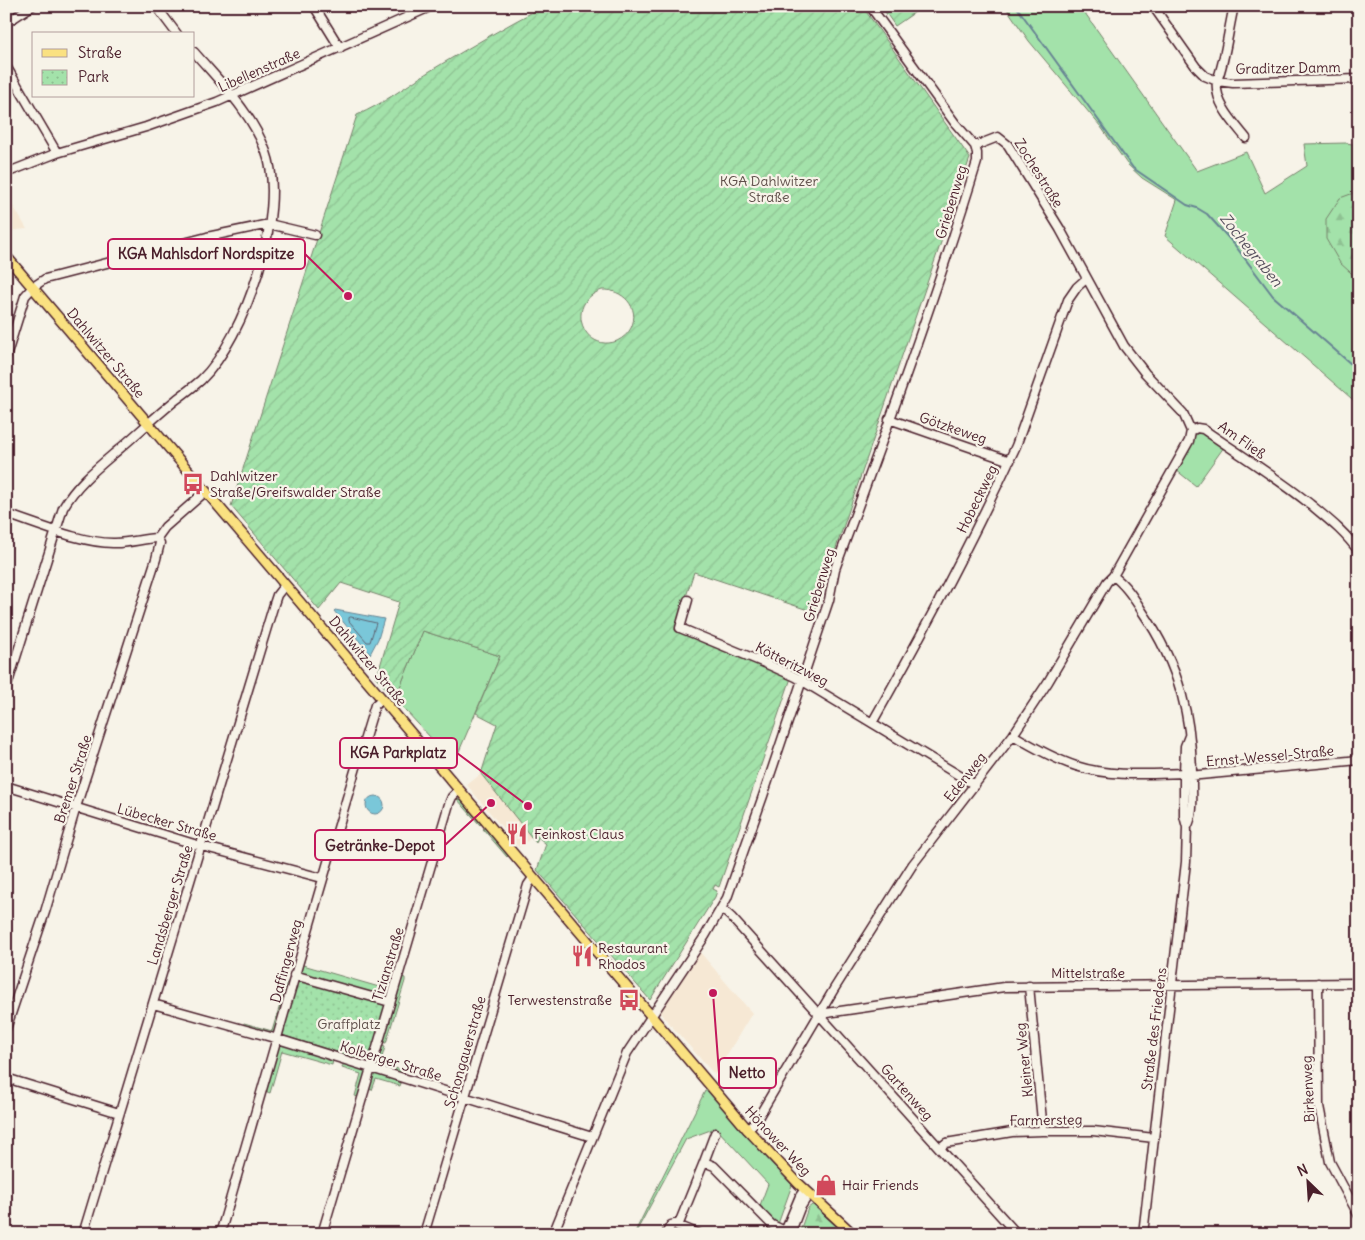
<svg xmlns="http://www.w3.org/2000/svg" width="1365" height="1240" font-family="Delius,sans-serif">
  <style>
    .built { fill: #f6e8d4 }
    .grass { fill: #a3e2aa; stroke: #76806a }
    .forest { fill: url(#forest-firs); stroke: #76806a }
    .park { fill: url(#park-dots); stroke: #76806a }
    .garden { fill: url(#garden-furrows); stroke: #76806a; fill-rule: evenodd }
    .water { fill: #7ac7d9; stroke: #678493 }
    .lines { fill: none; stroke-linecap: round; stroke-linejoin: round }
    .shore { stroke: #5d6271; stroke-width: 1 }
    .stream { stroke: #678493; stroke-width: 2 }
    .minor-casing { stroke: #4a1f2b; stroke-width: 11 }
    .major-casing { stroke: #4a1f2b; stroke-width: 12 }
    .minor { stroke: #f7f3e8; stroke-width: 8 }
    .major { stroke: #fae181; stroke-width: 9 }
    .labels { text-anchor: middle; stroke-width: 4.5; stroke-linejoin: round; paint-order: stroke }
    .street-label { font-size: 14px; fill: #4a1f2b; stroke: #f7f3e8 }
    .park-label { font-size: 14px; fill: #60504b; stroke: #f7f3e8 }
    .poi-label { font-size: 14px; fill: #4a1f2b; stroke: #f7f3e8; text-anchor: start }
    .water-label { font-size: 15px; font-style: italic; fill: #58515f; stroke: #f7f3e8 }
    .leader { fill: none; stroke: #c2185b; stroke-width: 2 }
    .callout-dot { fill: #c2185b; stroke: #f7f3e8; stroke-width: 2 }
    .callout { fill: #f7f3e8; stroke: #c2185b; stroke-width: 2 }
    .callout-label { font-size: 15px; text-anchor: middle; font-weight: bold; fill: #4a1f2b }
  </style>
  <defs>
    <pattern id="forest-firs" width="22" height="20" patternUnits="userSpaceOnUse" patternTransform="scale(1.25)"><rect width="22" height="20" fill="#a3e2aa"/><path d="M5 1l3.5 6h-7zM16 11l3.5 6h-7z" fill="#8ec192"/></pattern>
    <pattern id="park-dots" width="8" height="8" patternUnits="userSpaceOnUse" patternTransform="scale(1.25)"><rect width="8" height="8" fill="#a3e2aa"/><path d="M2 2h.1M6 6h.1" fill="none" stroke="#8ec192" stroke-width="1.8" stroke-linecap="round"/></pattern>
    <pattern id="garden-furrows" width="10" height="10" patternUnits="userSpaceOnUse" patternTransform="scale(1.25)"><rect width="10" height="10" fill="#a3e2aa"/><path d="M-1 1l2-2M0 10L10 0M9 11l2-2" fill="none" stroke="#8ec192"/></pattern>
  </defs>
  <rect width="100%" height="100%" fill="#f7f3e8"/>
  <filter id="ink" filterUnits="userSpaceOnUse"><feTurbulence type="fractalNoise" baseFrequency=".02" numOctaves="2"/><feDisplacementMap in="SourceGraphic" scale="10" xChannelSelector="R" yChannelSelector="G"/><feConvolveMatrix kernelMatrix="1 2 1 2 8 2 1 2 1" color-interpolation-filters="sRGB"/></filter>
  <g filter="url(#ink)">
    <path class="built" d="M 12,204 L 27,229 L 6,231 L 6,209 Z
      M 481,774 L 532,837 L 519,848 L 467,785 Z
      M 699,951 L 752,1013 L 715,1075 L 660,1013 Z"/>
    <path class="grass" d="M 1005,6 L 1080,6 L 1197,171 L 1246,152 L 1265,193 L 1307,166 L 1304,144 L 1346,143 L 1359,145 L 1359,405 L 1165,236 L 1177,200 L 1142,178 L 1127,164 L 1101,127 L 1029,41 Z
      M 1200,431 L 1224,447 L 1196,486 L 1176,470 L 1192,444 L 1194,436 Z
      M 423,631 L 500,656 L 454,763 L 395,699 Z
      M 457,799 L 463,801 L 482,823 L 480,825 Z
      M 485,827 L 509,855 L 507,857 L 483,829 Z
      M 305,946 L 308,947 L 303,965 L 386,989 L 393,967 L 398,969 L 389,996 L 386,999 L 298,972 Z
      M 400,976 L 405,978 L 405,981 L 386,1043 L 380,1042 Z
      M 287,982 L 290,983 L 276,1033 L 270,1034 L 243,1026 L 244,1023 L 272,1031 Z
      M 280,1044 L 283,1044 L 333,1060 L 332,1065 L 282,1051 L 270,1093 L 265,1091 Z
      M 379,1045 L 385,1047 L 380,1064 L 402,1070 L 400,1075 L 377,1067 L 374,1061 Z
      M 344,1062 L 366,1070 L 360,1098 L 355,1096 L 361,1074 L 342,1068 Z
      M 374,1072 L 402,1079 L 400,1086 L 376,1079 L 372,1090 L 367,1089 L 372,1073 Z
      M 705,1091 L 709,1091 L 741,1130 L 792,1185 L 778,1224 L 773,1222 L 759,1208 L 768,1184 L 716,1128 L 686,1139 L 635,1234 L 634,1234 Z"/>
    <path class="forest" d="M 1359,191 L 1359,280 L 1340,263 L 1326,239 L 1326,219 L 1340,198 Z
      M 812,1205 L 813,1205 L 845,1234 L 810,1234 L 800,1231 L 808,1208 Z"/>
    <path class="park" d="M 297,979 L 384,1003 L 386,1007 L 370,1060 L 367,1061 L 281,1035 Z"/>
    <path class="garden" d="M 544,6 L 862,6 L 970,158 L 814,612 L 694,572 L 675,630 L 714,644 L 791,678 L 719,887 L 715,885 L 713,889 L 717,891 L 715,897 L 650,1000 L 537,870 L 546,844 L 538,837 L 536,843 L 481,774 L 497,724 L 476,713 L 500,656 L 423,631 L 395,699 L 375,676 L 378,673 L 399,602 L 341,583 L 319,610 L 231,506 L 357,115 C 383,104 406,86 430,71 C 467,49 505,26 544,6 ZM 602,290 C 622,289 641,307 631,328 C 628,334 623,338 617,341 C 584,354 563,303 602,290 Z
      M 881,6 L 924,6 L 895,26 Z"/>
    <path class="water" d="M 335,610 L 384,619 L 378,639 L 370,654 L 334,611 Z
      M366 805a9 9 0 1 1 18 0a9 9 0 1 1-18 0Z"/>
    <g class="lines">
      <path class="shore" d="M 351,617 L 376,623 L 370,642 L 367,642 L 349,621 L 349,618 Z"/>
      <path class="stream" d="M 1016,6 L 1133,168 L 1187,205 L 1197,208 L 1207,214 L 1234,244 L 1273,296 L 1359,371"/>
      <g class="minor-casing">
        <path id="minor" d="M 156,6 L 177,34
          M 314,6 L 340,48
          M 1153,6 L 1196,67 L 1205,76 L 1217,81 C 1214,102 1233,122 1246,138
          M 1234,6 C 1228,31 1226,57 1217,81 L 1233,83 L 1359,79
          M 6,23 L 32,6
          M 6,66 L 57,153
          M 6,173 L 57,153 L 146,127 L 217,102 L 432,6
          M 6,357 L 25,296 L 33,287 L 45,279 L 207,237 L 269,224 L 315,235
          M 889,419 L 1010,461
          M 1191,431 L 1197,428 L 1203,429 C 1239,454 1276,477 1310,504 C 1328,519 1346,533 1359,552
          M 6,514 C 37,524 84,544 115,543 C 129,543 142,539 157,538 L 165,527 L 206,491
          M 1113,576 C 1125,584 1134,598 1142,611 C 1180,666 1193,720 1192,785 C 1192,799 1194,814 1187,827
          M 688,600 L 680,628 L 767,664 L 796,677 L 975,785
          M 6,689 L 63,508 C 76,485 97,468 117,451 C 137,434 156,416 177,399 C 185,393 193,387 201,380 C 245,338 288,211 266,152 C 252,113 221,83 194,52
          M 872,723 C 923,633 972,541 1016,446 L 1068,300 L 1077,287 L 1086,279
          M 1013,735 C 1033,747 1054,759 1076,766 C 1110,777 1148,774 1184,773
          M 1189,776 L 1359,760
          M 6,786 L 194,844 L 322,878
          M 722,909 L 731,917 L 1017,1234
          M 294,975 L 390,1002
          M 1318,983 L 1319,1106 L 1330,1162 L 1359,1216
          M 1029,986 L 1043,1131
          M 153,1004 L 278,1039 L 592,1137
          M 820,1014 L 1004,987 L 1359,983
          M 6,1029 L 45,912 L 76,807 L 156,559 L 160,543 L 157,538
          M 6,1078 L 119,1113
          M 748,1130 L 756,1121 L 834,989 L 913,864 L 1013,735 L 1048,682 L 1107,582 L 1113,576 L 1189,441 L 1191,431 L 1183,413 L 1145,373 L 1124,346 L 1060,229 L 1008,145 L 998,137 L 975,146
          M 940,1148 L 946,1143 L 1012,1132 L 1043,1131 L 1093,1131 L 1154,1138
          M 704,1162 L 715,1133
          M 678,1226 L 704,1162 L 714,1166 L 772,1225 L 785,1231
          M 83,1234 L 274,604 L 277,595 L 285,585
          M 220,1234 C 272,1058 321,880 375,705 L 382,699
          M 322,1234 L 449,804 L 452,797 L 459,790
          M 424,1234 L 528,885 L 533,878
          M 553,1234 L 627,1053 L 705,936 L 727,898 L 763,796 L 829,600 L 835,569 C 885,434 935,299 977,162 L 977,153 L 975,146 L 955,123 L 870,6
          M 666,1234 L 671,1225 L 675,1224 L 699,1234
          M 784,1234 L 800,1196 L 805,1189
          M 790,1234 L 800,1208 L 809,1194
          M 1143,1234 L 1186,862 L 1187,827 L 1184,816 L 1184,773 L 1185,746 L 1189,736"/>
      </g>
      <g class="major-casing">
        <path id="major" d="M 6,256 L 748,1130 L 798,1183 L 853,1234"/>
      </g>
      <use href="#minor" class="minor"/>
      <use href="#major" class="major"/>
    </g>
  </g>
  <defs>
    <g id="bus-bare" transform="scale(1.725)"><path d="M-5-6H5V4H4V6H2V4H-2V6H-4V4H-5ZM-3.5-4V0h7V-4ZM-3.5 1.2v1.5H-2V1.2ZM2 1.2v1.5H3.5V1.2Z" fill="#d1495b" stroke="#f7f3e8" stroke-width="2.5" paint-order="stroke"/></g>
    <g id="restaurant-bare" transform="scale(1.725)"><path d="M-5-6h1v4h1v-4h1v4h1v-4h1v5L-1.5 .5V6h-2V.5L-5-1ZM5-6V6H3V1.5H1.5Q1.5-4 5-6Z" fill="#d1495b" stroke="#f7f3e8" stroke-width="2.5" paint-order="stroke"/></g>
    <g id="shop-bare" transform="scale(1.725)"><path d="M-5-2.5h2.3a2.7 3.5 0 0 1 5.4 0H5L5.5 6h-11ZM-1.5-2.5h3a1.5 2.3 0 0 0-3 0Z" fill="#d1495b" stroke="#f7f3e8" stroke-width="2.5" paint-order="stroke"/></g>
  </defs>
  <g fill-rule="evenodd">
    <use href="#bus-bare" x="193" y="484"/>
    <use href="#restaurant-bare" x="517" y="834"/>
    <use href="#restaurant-bare" x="582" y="956"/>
    <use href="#bus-bare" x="629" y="1000"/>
    <use href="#shop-bare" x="826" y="1185"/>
  </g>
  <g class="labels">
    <g class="street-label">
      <text transform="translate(1288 68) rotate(-1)" y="5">Graditzer Damm</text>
      <text transform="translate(259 70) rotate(-24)" y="5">Libellenstraße</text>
      <text transform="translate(1039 173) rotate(58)" y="5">Zochestraße</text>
      <text transform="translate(951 202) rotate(-73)" y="5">Griebenweg</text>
      <text transform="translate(106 353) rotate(50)" y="5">Dahlwitzer Straße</text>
      <text transform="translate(953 428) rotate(19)" y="5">Götzkeweg</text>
      <text transform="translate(1242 440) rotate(35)" y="5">Am Fließ</text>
      <text transform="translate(977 499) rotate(-64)" y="5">Hobeckweg</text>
      <text transform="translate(819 585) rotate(-73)" y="5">Griebenweg</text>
      <text transform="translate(368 661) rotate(50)" y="5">Dahlwitzer Straße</text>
      <text transform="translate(792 664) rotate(27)" y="5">Kötteritzweg</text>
      <text transform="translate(1270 756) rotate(-5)" y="5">Ernst-Wessel-Straße</text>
      <text transform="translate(965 777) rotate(-52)" y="5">Edenweg</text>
      <text transform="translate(73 779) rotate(-72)" y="5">Bremer Straße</text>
      <text transform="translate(167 822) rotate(16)" y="5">Lübecker Straße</text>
      <text transform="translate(170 905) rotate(-73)" y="5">Landsberger Straße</text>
      <text transform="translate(286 961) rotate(-75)" y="5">Daffingerweg</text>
      <text transform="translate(388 964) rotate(-73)" y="5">Tizianstraße</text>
      <text x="1088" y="978">Mittelstraße</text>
      <text transform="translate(1154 1029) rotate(-83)" y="5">Straße des Friedens</text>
      <text transform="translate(465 1052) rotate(-74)" y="5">Schongauerstraße</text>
      <text transform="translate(1024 1060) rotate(-96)" y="5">Kleiner Weg</text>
      <text transform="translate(391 1061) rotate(17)" y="5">Kolberger Straße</text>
      <text transform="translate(1308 1089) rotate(-93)" y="5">Birkenweg</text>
      <text transform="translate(907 1092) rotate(48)" y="5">Gartenweg</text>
      <text transform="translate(1046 1120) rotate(-1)" y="5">Farmersteg</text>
      <text transform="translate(778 1141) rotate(47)" y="5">Hönower Weg</text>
    </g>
    <g class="park-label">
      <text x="769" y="186">KGA Dahlwitzer<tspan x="769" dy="16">Straße</tspan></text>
      <text x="349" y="1029">Graffplatz</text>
    </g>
    <g class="poi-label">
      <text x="210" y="481">Dahlwitzer<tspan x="210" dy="16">Straße/Greifswalder Straße</tspan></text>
      <text x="534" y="839">Feinkost Claus</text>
      <text x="598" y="953">Restaurant<tspan x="598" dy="16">Rhodos</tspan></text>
      <text x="612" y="1005" text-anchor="end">Terwestenstraße</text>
      <text x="842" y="1190">Hair Friends</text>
    </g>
    <g class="water-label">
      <text transform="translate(1251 250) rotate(51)" y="5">Zochegraben</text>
    </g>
  </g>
  <path class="leader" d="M348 296L305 254M528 806L457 753M491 803L445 845M713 993L719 1073"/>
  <g class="callout-dot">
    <circle cx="348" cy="296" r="5"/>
    <circle cx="528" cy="806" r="5"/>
    <circle cx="491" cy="803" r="5"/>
    <circle cx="713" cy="993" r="5"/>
  </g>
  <g class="callout">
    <rect x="108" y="239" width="197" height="30" rx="5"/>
    <rect x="340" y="738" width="117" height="30" rx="5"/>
    <rect x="315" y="830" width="130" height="30" rx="5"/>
    <rect x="719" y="1058" width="57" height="30" rx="5"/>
  </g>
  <g class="callout-label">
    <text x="206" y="259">KGA Mahlsdorf Nordspitze</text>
    <text x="398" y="758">KGA Parkplatz</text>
    <text x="380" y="851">Getränke-Depot</text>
    <text x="747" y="1078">Netto</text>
  </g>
  <rect width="1365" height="1240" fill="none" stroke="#f7f3e8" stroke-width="25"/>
  <rect x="12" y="12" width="1340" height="1215" fill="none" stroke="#4a1f2b" stroke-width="2" filter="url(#ink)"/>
  <rect x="32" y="32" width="162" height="65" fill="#f7f3e8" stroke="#b29e9c"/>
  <rect x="42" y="49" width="25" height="8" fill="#fae181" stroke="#b29e9c"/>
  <text x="78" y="58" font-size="15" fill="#4a1f2b">Straße</text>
  <rect x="42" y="70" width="25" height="15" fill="url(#park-dots)" stroke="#b29e9c"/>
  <text x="78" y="82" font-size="15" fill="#4a1f2b">Park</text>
  <g transform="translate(1308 1182) rotate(335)" stroke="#f7f3e8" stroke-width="4" paint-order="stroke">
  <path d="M0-4L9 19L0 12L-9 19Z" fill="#4a1f2b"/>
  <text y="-8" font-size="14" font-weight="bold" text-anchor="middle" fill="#4a1f2b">N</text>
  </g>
</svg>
